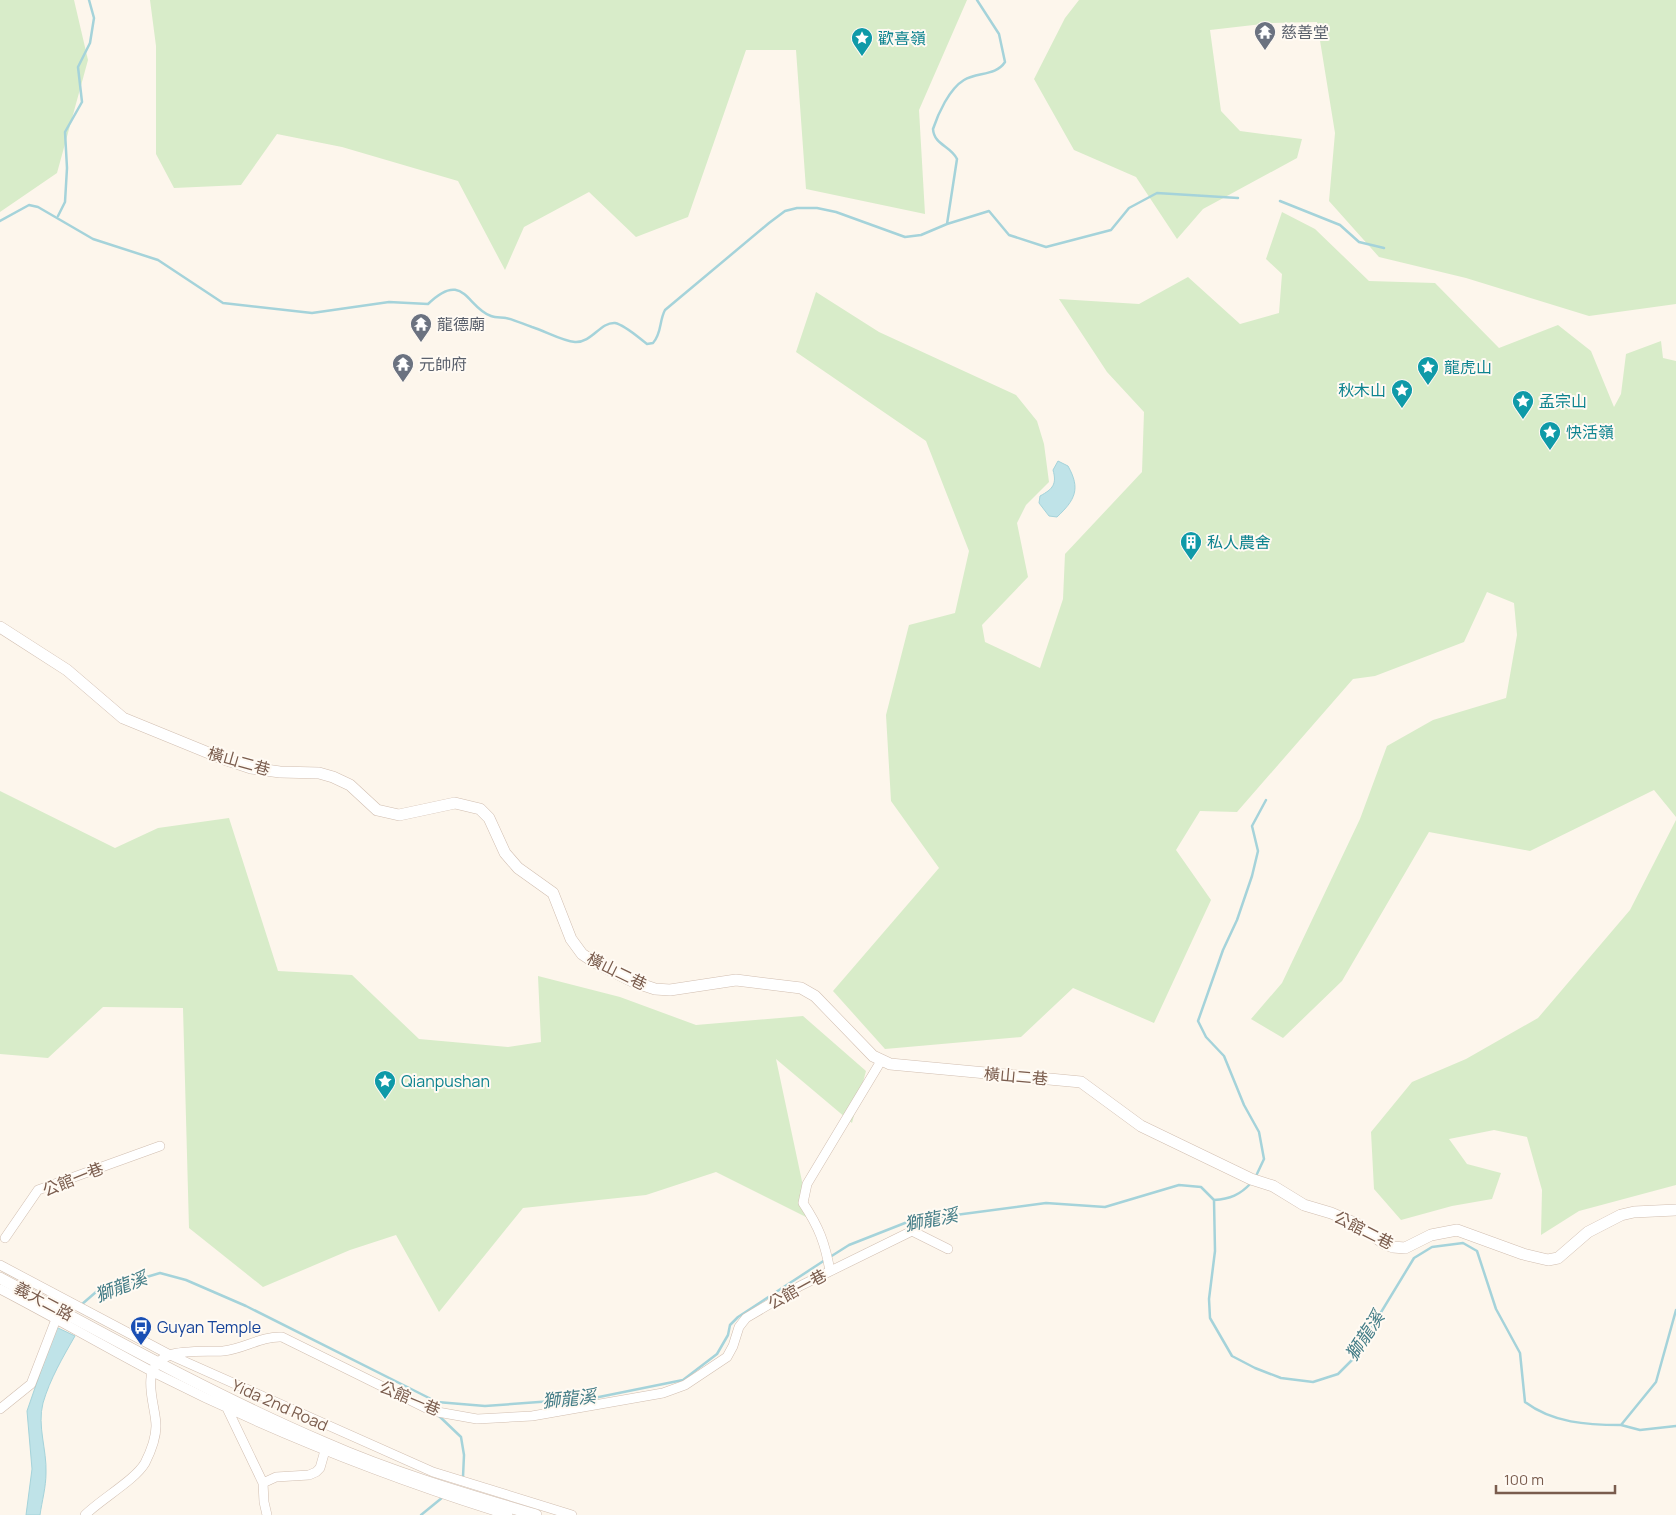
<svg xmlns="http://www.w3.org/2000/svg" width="1676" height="1515" font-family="Manrope,'Noto Sans TC',sans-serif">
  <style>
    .green { fill: #d8ecc9 }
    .water { fill: #bfe3e8; stroke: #a5d3da }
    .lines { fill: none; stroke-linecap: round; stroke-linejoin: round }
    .stream { stroke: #a5d3da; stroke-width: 2.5 }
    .minor-casing { stroke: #d1beb0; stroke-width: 10 }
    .tertiary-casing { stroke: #d1beb0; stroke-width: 12 }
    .minor { stroke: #fff; stroke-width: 9 }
    .tertiary { stroke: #fff; stroke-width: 11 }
    .labels { text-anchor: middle; stroke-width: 4; stroke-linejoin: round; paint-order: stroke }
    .worship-label { font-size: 16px; fill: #5b616d; stroke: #fffaf3; text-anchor: start }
    .culture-label { font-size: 16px; fill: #0d838f; stroke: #fffaf3; text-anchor: start }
    .street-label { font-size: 16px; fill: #7a5c4d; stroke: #fffaf3 }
    .transit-label { font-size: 16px; fill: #164399; stroke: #fffaf3; text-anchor: start }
    .water-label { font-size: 18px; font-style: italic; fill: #437c86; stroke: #fffaf3 }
  </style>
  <rect width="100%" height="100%" fill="#fdf6ec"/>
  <path class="green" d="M 0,0 L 74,0 L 88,60 L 57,173 L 0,212 Z
    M 150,0 L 967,0 L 919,110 L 925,214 L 806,189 L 796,50 L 746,50 L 688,217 L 636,237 L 589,192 L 524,227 L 505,270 L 458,181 L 342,147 L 277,134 L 241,185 L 174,188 L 156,154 L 156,46 Z
    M 1079,0 L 1676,0 L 1676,304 L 1589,316 L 1466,278 L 1379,257 L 1329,201 L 1335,133 L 1317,22 L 1271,23 L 1210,30 L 1221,111 L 1240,131 L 1302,139 L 1297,158 L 1203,209 L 1177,239 L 1136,177 L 1074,150 L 1034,79 L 1065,18 Z
    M 1282,212 L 1315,229 L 1369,281 L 1435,283 L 1499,348 L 1558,325 L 1591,351 L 1614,407 L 1621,394 L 1626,354 L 1661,341 L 1663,358 L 1676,361 L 1676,817 L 1654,790 L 1530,851 L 1429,832 L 1342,981 L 1283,1038 L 1251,1019 L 1282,983 L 1360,819 L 1387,746 L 1433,720 L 1506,698 L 1517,635 L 1514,603 L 1487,592 L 1464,642 L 1375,676 L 1353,679 L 1237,812 L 1200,811 L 1176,850 L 1211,900 L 1154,1023 L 1073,988 L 1021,1037 L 885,1049 L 833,991 L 939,868 L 891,801 L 886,715 L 909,625 L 955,613 L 969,551 L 926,441 L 796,352 L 816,292 L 879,332 L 1016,395 L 1037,421 L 1044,444 L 1049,482 L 1026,505 L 1017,523 L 1028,577 L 982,625 L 985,642 L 1040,668 L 1063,599 L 1065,554 L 1142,472 L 1144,412 L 1107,372 L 1059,299 L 1139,304 L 1188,277 L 1240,324 L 1279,313 L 1282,274 L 1266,259 Z
    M 0,791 L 115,848 L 158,828 L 229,818 L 278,971 L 352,975 L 419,1039 L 508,1047 L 541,1042 L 538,976 L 620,997 L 696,1025 L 803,1016 L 866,1071 L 852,1123 L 776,1059 L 810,1219 L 716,1172 L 646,1195 L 523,1208 L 439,1312 L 396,1235 L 350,1250 L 263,1287 L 189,1228 L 183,1008 L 103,1007 L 48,1058 L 0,1054 Z
    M 1676,820 L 1676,1185 L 1579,1211 L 1541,1235 L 1542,1190 L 1527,1137 L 1494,1130 L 1449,1139 L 1467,1164 L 1501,1173 L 1492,1199 L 1452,1206 L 1401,1220 L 1374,1189 L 1371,1132 L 1412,1082 L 1466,1059 L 1538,1018 L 1630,910 Z"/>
  <path class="water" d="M 1058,461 L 1068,466 C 1081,489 1075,500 1057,517 L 1049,516 L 1039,503 L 1040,496 C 1053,489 1057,484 1053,470 Z
    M 56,1327 L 75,1336 C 63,1357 50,1379 43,1403 C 37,1426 47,1450 46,1473 C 46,1487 42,1501 40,1515 L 26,1515 L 32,1469 L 27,1411 Z"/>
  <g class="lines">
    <path class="stream" d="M 1280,201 L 1340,225 L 1359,242 L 1384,248
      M 58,216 L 65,202 L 67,168 L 65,132 L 82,102 L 78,67 L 90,43 L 94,18 L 89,0
      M 0,221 L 29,205 L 38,207 L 93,239 L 158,260 L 223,303 L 312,313 L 389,302 L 428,304 C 464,269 467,308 491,316 C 496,318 502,317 506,318 C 515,320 523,324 532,327 C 545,331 562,341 575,342 C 592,343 600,322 615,323 C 625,325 639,338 647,344 L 653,343 C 662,333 659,321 665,310 L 769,223 L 785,211 L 797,208 L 817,208 L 836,212 L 905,237 L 921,235 L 947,224 L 989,211 L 1009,235 L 1046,247 L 1111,230 L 1129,208 L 1157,193 L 1238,198
      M 947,224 L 957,159 C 951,146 934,145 933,129 C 938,114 949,89 964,80 C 977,72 996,76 1005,62 L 999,34 L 977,0
      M 1256,1176 L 1264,1159 L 1259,1132 L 1244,1105 L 1224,1056 L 1206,1037 L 1198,1021 L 1223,950 L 1237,920 L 1252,876 L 1258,851 L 1252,826 L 1266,800
      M 1214,1200 C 1230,1199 1240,1195 1251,1183
      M 830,1257 L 849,1245 L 910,1221 L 1046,1203 L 1105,1207 L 1179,1185 L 1201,1187 L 1214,1200 L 1215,1251 L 1209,1299 L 1210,1318 L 1232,1356 L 1255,1368 L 1281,1378 L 1313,1382 L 1338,1374 L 1352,1360 L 1414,1258 L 1432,1247 L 1463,1243 L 1477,1251 L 1496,1309 L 1520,1353 L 1525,1402 C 1553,1423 1587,1425 1621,1425 L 1656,1382 L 1676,1310
      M 81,1305 L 96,1292 L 160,1273 L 186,1280 L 246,1306 L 437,1402 L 485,1406 L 594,1398 L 683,1380 L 717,1354 L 728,1335 L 730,1325 L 738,1317 L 825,1260
      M 438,1415 L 461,1437 L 464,1455 L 463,1477 L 461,1479
      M 1621,1425 L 1640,1430 L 1676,1426
      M 421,1515 L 443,1497"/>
    <g class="minor-casing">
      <path id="minor" d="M 5,1238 L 38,1190 L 160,1146
        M 0,1265 L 170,1355 L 433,1472 L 572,1515
        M 830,1271 C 825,1243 819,1227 803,1203 L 807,1184 L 881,1061
        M 0,1289 C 52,1316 102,1345 153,1372 C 267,1430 386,1477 508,1515
        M 225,1404 L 263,1483 L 276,1477 L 309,1475 L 316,1472 L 320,1468 L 326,1447
        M 0,1409 L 31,1384 L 58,1314
        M 263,1483 L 264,1502 L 267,1515
        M 85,1515 C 101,1499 135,1480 145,1463 C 150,1453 156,1437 156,1426 C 156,1403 137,1368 170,1355 C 183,1350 209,1352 223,1351 C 244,1349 261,1336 282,1337 L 432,1411 L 477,1419 L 532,1416 L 663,1393 L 685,1385 L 727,1357 L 733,1346 L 739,1327 L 746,1318 L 800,1286 L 912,1231 L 948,1249"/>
    </g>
    <g class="tertiary-casing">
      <path id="tertiary" d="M 0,627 L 67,670 L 123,718 L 221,758 L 251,768 L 280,772 L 319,773 L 333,777 L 350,785 L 377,810 L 399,815 L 455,803 L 480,809 L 489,818 L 505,853 L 518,868 L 553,893 L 571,939 L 582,954 L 594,962 L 634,982 L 655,989 L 670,990 L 736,980 L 801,988 L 815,996 L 873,1056 L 890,1064 L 1081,1082 L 1141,1126 L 1251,1179 L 1273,1186 L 1304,1205 L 1331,1213 L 1357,1224 L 1385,1244 L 1393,1247 L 1405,1248 L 1431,1235 L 1457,1230 L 1523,1254 L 1548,1260 L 1558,1258 L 1588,1232 L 1621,1215 L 1634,1212 L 1676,1210
        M 0,1278 C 106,1335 215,1396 325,1443 C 393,1473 465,1494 536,1515"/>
    </g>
    <use href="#minor" class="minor"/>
    <use href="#tertiary" class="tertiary"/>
  </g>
  <defs>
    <g id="temple-pin" transform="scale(1.125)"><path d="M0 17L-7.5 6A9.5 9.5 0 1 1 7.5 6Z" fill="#6b7280" stroke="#fffaf3"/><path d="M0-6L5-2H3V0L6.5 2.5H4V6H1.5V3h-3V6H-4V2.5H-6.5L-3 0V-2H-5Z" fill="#fff"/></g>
    <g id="sight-pin" transform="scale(1.125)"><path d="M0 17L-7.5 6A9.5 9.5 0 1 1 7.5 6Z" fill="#0f9aa8" stroke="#fffaf3"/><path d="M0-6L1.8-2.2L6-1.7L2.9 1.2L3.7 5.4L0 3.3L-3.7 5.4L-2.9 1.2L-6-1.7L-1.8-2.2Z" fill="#fff"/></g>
    <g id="building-pin" transform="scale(1.125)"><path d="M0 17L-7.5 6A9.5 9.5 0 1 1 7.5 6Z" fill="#0f9aa8" stroke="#fffaf3"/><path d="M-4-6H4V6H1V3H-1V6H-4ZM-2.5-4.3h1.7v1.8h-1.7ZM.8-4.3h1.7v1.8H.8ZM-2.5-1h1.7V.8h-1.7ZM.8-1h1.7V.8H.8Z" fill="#fff"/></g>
    <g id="bus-pin" transform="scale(1.125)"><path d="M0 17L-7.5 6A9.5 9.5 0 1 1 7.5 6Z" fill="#1a4fb4" stroke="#fffaf3"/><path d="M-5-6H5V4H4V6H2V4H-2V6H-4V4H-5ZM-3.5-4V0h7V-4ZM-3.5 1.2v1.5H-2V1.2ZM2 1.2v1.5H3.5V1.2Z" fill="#fff"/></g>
  </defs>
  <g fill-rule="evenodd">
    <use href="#temple-pin" x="1265" y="32"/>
    <use href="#sight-pin" x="862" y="38"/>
    <use href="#temple-pin" x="421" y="324"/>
    <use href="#temple-pin" x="403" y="364"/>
    <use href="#sight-pin" x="1428" y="367"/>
    <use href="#sight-pin" x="1402" y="390"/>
    <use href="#sight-pin" x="1523" y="401"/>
    <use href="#sight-pin" x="1550" y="432"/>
    <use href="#building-pin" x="1191" y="542"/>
    <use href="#sight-pin" x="385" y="1081"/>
    <use href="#bus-pin" x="141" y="1327"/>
  </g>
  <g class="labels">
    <g class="worship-label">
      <text x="1281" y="38">慈善堂</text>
      <text x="437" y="330">龍德廟</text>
      <text x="419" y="370">元帥府</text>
    </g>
    <g class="culture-label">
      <text x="878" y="44">歡喜嶺</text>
      <text x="1444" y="373">龍虎山</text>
      <text x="1386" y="396" text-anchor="end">秋木山</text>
      <text x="1539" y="407">孟宗山</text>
      <text x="1566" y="438">快活嶺</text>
      <text x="1207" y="548">私人農舍</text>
      <text x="401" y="1087">Qianpushan</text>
    </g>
    <g class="street-label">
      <text transform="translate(239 761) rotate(16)" y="6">橫山二巷</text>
      <text transform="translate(617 971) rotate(26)" y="6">橫山二巷</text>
      <text transform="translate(1016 1076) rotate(5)" y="6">橫山二巷</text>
      <text transform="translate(73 1179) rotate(-22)" y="6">公館一巷</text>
      <text transform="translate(1364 1230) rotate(27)" y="6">公館二巷</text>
      <text transform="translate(797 1289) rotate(-29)" y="6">公館一巷</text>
      <text transform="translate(44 1301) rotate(28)" y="6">義大二路</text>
      <text transform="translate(410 1398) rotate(23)" y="6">公館一巷</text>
      <text transform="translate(280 1405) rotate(24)" y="6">Yida 2nd Road</text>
    </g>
    <g class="transit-label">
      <text x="157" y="1333">Guyan Temple</text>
    </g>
    <g class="water-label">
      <text transform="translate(931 1220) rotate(-11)" y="6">獅龍溪</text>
      <text transform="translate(121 1287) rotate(-21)" y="6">獅龍溪</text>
      <text transform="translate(1365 1336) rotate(-57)" y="6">獅龍溪</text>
      <text transform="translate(569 1399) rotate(-6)" y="6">獅龍溪</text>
    </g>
  </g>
  <path d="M1496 1485v8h119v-8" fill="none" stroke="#7a5c4d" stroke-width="2.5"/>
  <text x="1504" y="1485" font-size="15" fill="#7a5c4d" stroke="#fffaf3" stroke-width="4" paint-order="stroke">100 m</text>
</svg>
